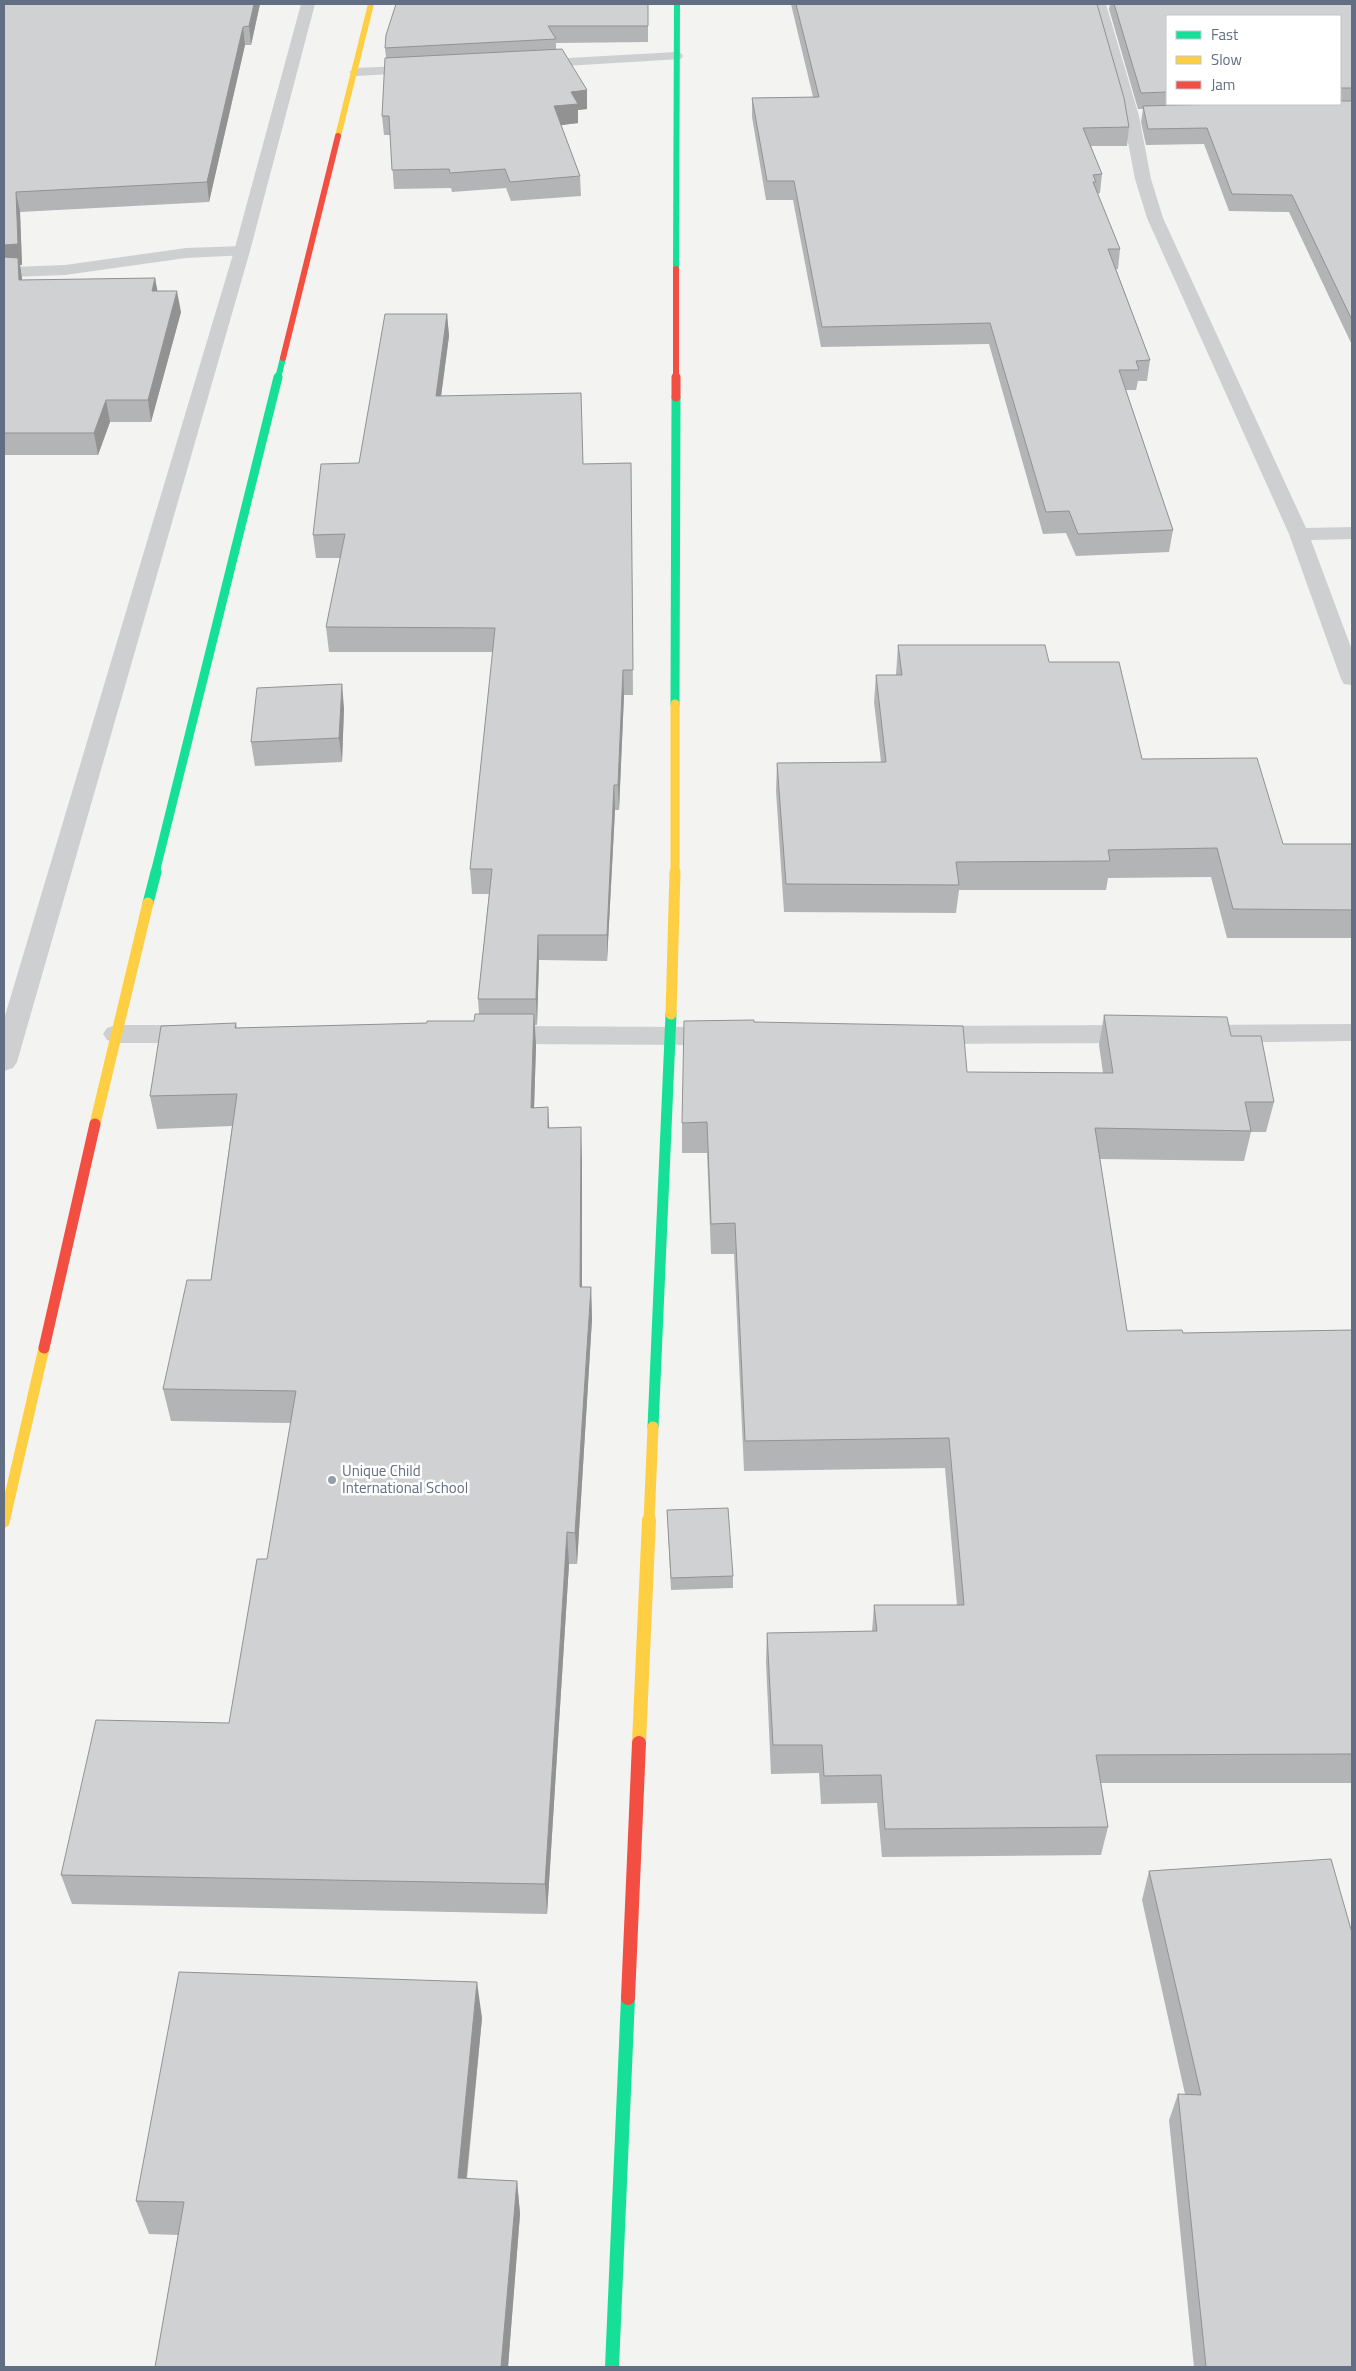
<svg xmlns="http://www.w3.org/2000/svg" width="1356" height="2371" font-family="'Titillium Web',sans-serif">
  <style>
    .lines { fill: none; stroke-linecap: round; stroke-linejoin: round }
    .lane { fill: #cecfd0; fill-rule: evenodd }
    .street { fill: #cecfd0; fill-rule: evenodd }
    .fast-far3 { stroke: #16e098; stroke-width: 6 }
    .fast-far2 { stroke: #16e098; stroke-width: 9 }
    .fast-far1 { stroke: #16e098; stroke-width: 11 }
    .fast { stroke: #16e098; stroke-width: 14 }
    .slow-far3 { stroke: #ffcf43; stroke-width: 6 }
    .slow-far2 { stroke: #ffcf43; stroke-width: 9 }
    .slow-far1 { stroke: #ffcf43; stroke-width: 11 }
    .slow { stroke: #ffcf43; stroke-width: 14 }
    .jam-far3 { stroke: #f24e42; stroke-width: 6 }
    .jam-far2 { stroke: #f24e42; stroke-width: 9 }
    .jam-far1 { stroke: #f24e42; stroke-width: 11 }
    .jam { stroke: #f24e42; stroke-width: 14 }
    .wall { fill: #b3b4b5; fill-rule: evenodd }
    .shaded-wall { fill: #929293 }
    .building { fill: #d0d1d2; stroke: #929293 }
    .poi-dot { fill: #949daa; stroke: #fff; stroke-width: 2 }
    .labels { text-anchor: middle; stroke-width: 5; stroke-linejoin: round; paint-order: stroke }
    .poi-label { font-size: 15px; fill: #616e83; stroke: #fff; text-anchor: start }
  </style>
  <rect width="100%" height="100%" fill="#f3f3f1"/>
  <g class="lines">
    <path class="lane" d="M 242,246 L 248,247 L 250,251 L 248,255 L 186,258 L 65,275 L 12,277 L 6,276 L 4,272 L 6,268 L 12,267 L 65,265 L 186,248 Z"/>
    <path class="street" d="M 301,4 L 315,4 L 250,251 L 17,1062 L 13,1068 L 4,1071 L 4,1019 L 234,251 Z
      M 1092,4 L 1106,4 L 1139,116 L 1151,179 L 1163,218 L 1306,528 L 1352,527 L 1352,539 L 1311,540 L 1352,650 L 1352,685 L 1344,684 L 1341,679 L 1289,534 L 1147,218 L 1135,179 L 1123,116 Z
      M 676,52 L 681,53 L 683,56 L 681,59 L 532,68 L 525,64 L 532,60 Z
      M 422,65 L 427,66 L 429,69 L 427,72 L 356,76 L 349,72 L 356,68 Z
      M 116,1025 L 198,1025 L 207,1028 L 211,1034 L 207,1040 L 198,1043 L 116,1043 L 107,1040 L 103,1034 L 107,1028 Z
      M 1138,1025 L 1147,1028 L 1151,1034 L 1147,1040 L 1138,1043 L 926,1044 L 917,1041 L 913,1035 L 917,1029 L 926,1026 Z
      M 1194,1025 L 1352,1024 L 1352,1041 L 1194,1043 L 1185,1040 L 1181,1034 L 1185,1028 Z
      M 499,1026 L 693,1027 L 702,1030 L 706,1036 L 702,1042 L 693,1045 L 499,1044 L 490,1041 L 486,1035 L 490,1029 Z"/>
    <path class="fast-far3" d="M 676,269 L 677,4
      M 278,378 L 283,358"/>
    <path class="fast-far2" d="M 675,704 L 676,397
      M 155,873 L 278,377"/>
    <path class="fast-far1" d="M 148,903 L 156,872
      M 653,1427 L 671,1014"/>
    <path class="fast" d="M 612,2367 L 628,1998"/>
    <path class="slow-far3" d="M 338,136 L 371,4"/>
    <path class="slow-far2" d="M 675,704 L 675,873"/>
    <path class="slow-far1" d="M 671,1014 L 675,872
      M 95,1124 L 148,903
      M 4,1522 L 44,1348
      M 649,1522 L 653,1427"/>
    <path class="slow" d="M 639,1743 L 649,1520"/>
    <path class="jam-far3" d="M 676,269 L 676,378
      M 283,358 L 338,136"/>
    <path class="jam-far2" d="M 676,377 L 676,397"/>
    <path class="jam-far1" d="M 44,1348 L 95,1124"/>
    <path class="jam" d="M 628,1998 L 639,1743"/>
  </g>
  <path class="wall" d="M 4,4 L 260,4 L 251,45 L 245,45 L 209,202 L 20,212 L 22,265 L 20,265 L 22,280 L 155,278 L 157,291 L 181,312 L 151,422 L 110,422 L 98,455 L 4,455 Z
    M 648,4 L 648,42 L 556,43 L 556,49 L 587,90 L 587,109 L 578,110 L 578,123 L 561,125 L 580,176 L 581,196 L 511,201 L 506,188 L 452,192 L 451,188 L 394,189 L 390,135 L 384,135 L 382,116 L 386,58 L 385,48 Z
    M 791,4 L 1097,4 L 1129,127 L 1127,146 L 1091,146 L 1102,174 L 1100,193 L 1097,194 L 1120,249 L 1118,269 L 1116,269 L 1150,360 L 1147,381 L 1138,381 L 1136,390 L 1126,390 L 1173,530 L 1169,552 L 1076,556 L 1066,533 L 1043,534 L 989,344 L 821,347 L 793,200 L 766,200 L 752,117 L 752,98 L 813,97 Z
    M 1110,4 L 1352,4 L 1352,345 L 1289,212 L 1229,211 L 1204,144 L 1146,145 L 1141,122 L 1143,109 L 1138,109 L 1109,9 ZM 1167,16 L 1340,16 L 1340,104 L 1167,104 Z
    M 447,314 L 449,336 L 441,396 L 583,464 L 631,463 L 633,695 L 624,695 L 619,810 L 615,810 L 607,961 L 539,960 L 537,1025 L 535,1025 L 536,1046 L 534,1108 L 549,1128 L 582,1160 L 582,1287 L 591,1287 L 592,1319 L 577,1564 L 569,1564 L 547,1914 L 72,1904 L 61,1875 L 229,1723 L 267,1559 L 291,1423 L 171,1421 L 163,1389 L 211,1280 L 232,1126 L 157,1129 L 150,1096 L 236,1023 L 237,1028 L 427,1023 L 474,1021 L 479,1014 L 478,999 L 489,894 L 472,894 L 470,869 L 493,652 L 329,652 L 326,627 L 340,558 L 316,558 L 313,535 L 359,463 Z
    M 898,645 L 1049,662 L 1142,759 L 1283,844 L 1352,844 L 1352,938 L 1227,938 L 1211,877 L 1108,878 L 1106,890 L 959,890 L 956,913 L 784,912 L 776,791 L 777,763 L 881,762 L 874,702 L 876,675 L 896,675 Z
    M 344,708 L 342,762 L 255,766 L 251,742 Z
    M 1104,1015 L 1231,1036 L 1274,1102 L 1266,1132 L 1251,1132 L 1244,1161 L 1100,1159 L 1127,1331 L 1183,1333 L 1352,1330 L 1352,1783 L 1101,1783 L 1108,1827 L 1101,1855 L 882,1857 L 877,1803 L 821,1804 L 819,1773 L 771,1774 L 766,1662 L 767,1633 L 872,1632 L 874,1605 L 957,1605 L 945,1468 L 744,1471 L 734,1254 L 711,1254 L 707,1153 L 682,1153 L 682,1123 L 754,1022 L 967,1072 L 1103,1073 L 1099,1045 Z
    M 667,1510 L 733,1576 L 733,1588 L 671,1590 Z
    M 1149,1871 L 1352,2367 L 1194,2367 L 1169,2120 L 1178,2094 L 1185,2094 L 1142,1900 Z
    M 482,2018 L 467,2179 L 517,2181 L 520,2214 L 508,2367 L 155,2367 L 178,2235 L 149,2234 L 136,2201 Z"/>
  <path class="shaded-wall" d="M 254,4 L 260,4 L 251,45 L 249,26 Z
    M 243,27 L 245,45 L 209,202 L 207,182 Z
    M 587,90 L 587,109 L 578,110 L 578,123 L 555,126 L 554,106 L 571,92 Z
    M 16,192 L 20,212 L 22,265 L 20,265 L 22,278 L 23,300 L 4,269 L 4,245 Z
    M 155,278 L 159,299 L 152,291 Z
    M 177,291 L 181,312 L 151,422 L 148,400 Z
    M 447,314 L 449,336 L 438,419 L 436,396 Z
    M 106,400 L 110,422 L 98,455 L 94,433 Z
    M 623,670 L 624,695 L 619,810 L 618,785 Z
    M 342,684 L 344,708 L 342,762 L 339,738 Z
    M 614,785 L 615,810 L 607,961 L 607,935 Z
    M 538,935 L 539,960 L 537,1025 L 536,999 Z
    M 534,1014 L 536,1046 L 533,1140 L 531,1108 Z
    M 548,1107 L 550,1140 L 548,1128 Z
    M 581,1127 L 582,1160 L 582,1319 L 580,1287 Z
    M 591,1287 L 592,1319 L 577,1564 L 575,1533 Z
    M 567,1532 L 569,1564 L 547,1914 L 545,1884 Z
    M 477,1982 L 482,2018 L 463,2212 L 458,2178 Z
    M 517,2181 L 520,2214 L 508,2367 L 501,2367 Z"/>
  <path class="building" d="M 4,4 L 254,4 L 249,26 L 243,27 L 207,182 L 16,192 L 18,244 L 4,245 Z
    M 396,4 L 648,4 L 648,26 L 548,26 L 556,39 L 385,48 L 386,35 Z
    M 796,4 L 1097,4 L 1124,98 L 1129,127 L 1083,128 L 1102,174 L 1093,175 L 1096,182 L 1093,182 L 1120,249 L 1108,249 L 1150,360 L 1136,361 L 1139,370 L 1119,370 L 1173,530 L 1078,534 L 1069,511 L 1046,512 L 990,323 L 822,327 L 794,181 L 767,181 L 752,98 L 819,97 Z
    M 1114,4 L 1352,4 L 1352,88 L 1340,88 L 1340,16 L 1167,16 L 1167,92 L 1141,93 Z
    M 562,49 L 587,90 L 571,92 L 578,104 L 554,106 L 580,176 L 510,182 L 505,169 L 450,173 L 449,169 L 392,170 L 389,116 L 382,116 L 385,58 Z
    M 1340,101 L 1352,101 L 1352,320 L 1292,195 L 1232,194 L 1207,128 L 1148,129 L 1143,106 L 1223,104 L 1340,104 Z
    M 4,257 L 18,258 L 19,280 L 155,278 L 152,291 L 177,291 L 148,400 L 106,400 L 94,433 L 4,433 Z
    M 385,314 L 447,314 L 436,396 L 581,393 L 583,464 L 631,463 L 633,670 L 623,670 L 618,785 L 614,785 L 607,935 L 538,935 L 536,999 L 478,999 L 492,869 L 470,869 L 495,628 L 326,627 L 345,534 L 313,535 L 321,464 L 359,463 Z
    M 898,645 L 1045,645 L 1049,662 L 1119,662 L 1142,759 L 1257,758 L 1283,844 L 1352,844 L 1352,910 L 1233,909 L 1217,848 L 1108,850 L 1110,861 L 956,862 L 959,885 L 786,884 L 777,763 L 886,762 L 876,675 L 902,675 Z
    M 342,684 L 339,738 L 251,742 L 257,688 Z
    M 475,1014 L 534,1014 L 531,1108 L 548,1107 L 548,1128 L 581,1127 L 580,1287 L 591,1287 L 575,1533 L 567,1532 L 545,1884 L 61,1875 L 96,1720 L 229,1723 L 257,1559 L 267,1559 L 296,1391 L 163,1389 L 187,1280 L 211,1280 L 237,1094 L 150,1096 L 161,1026 L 236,1023 L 235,1028 L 427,1023 L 427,1021 L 474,1021 Z
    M 1104,1015 L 1227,1017 L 1231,1036 L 1261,1036 L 1274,1102 L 1245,1102 L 1251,1131 L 1095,1128 L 1127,1331 L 1182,1330 L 1183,1333 L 1352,1330 L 1352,1754 L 1096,1755 L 1108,1827 L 885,1829 L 881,1775 L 824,1776 L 822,1745 L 773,1745 L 767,1633 L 877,1631 L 874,1605 L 964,1605 L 949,1438 L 745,1441 L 735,1223 L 711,1224 L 707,1122 L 682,1123 L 684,1021 L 754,1020 L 754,1022 L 963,1026 L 967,1072 L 1113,1073 Z
    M 728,1508 L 733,1576 L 671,1578 L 667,1510 Z
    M 1331,1859 L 1352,1933 L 1352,2367 L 1206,2367 L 1178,2094 L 1201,2095 L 1149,1871 Z
    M 179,1972 L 477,1982 L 458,2178 L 517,2181 L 501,2367 L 155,2367 L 184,2202 L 136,2201 Z"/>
  <circle class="poi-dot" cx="332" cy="1480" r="5"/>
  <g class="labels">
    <g class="poi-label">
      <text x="342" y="1476">Unique Child<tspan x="342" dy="17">International School</tspan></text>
    </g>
  </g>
  <rect width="1356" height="2371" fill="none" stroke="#616e83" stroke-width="10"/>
  <rect x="1166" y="15" width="175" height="90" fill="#ffffff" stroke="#c0c5cd"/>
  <rect x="1176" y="31" width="25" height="8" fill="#16e098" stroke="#c0c5cd"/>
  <text x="1211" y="40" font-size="15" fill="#616e83">Fast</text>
  <rect x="1176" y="56" width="25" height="8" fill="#ffcf43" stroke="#c0c5cd"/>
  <text x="1211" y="65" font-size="15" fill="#616e83">Slow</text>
  <rect x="1176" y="81" width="25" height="8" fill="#f24e42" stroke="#c0c5cd"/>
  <text x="1211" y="90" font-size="15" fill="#616e83">Jam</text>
</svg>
